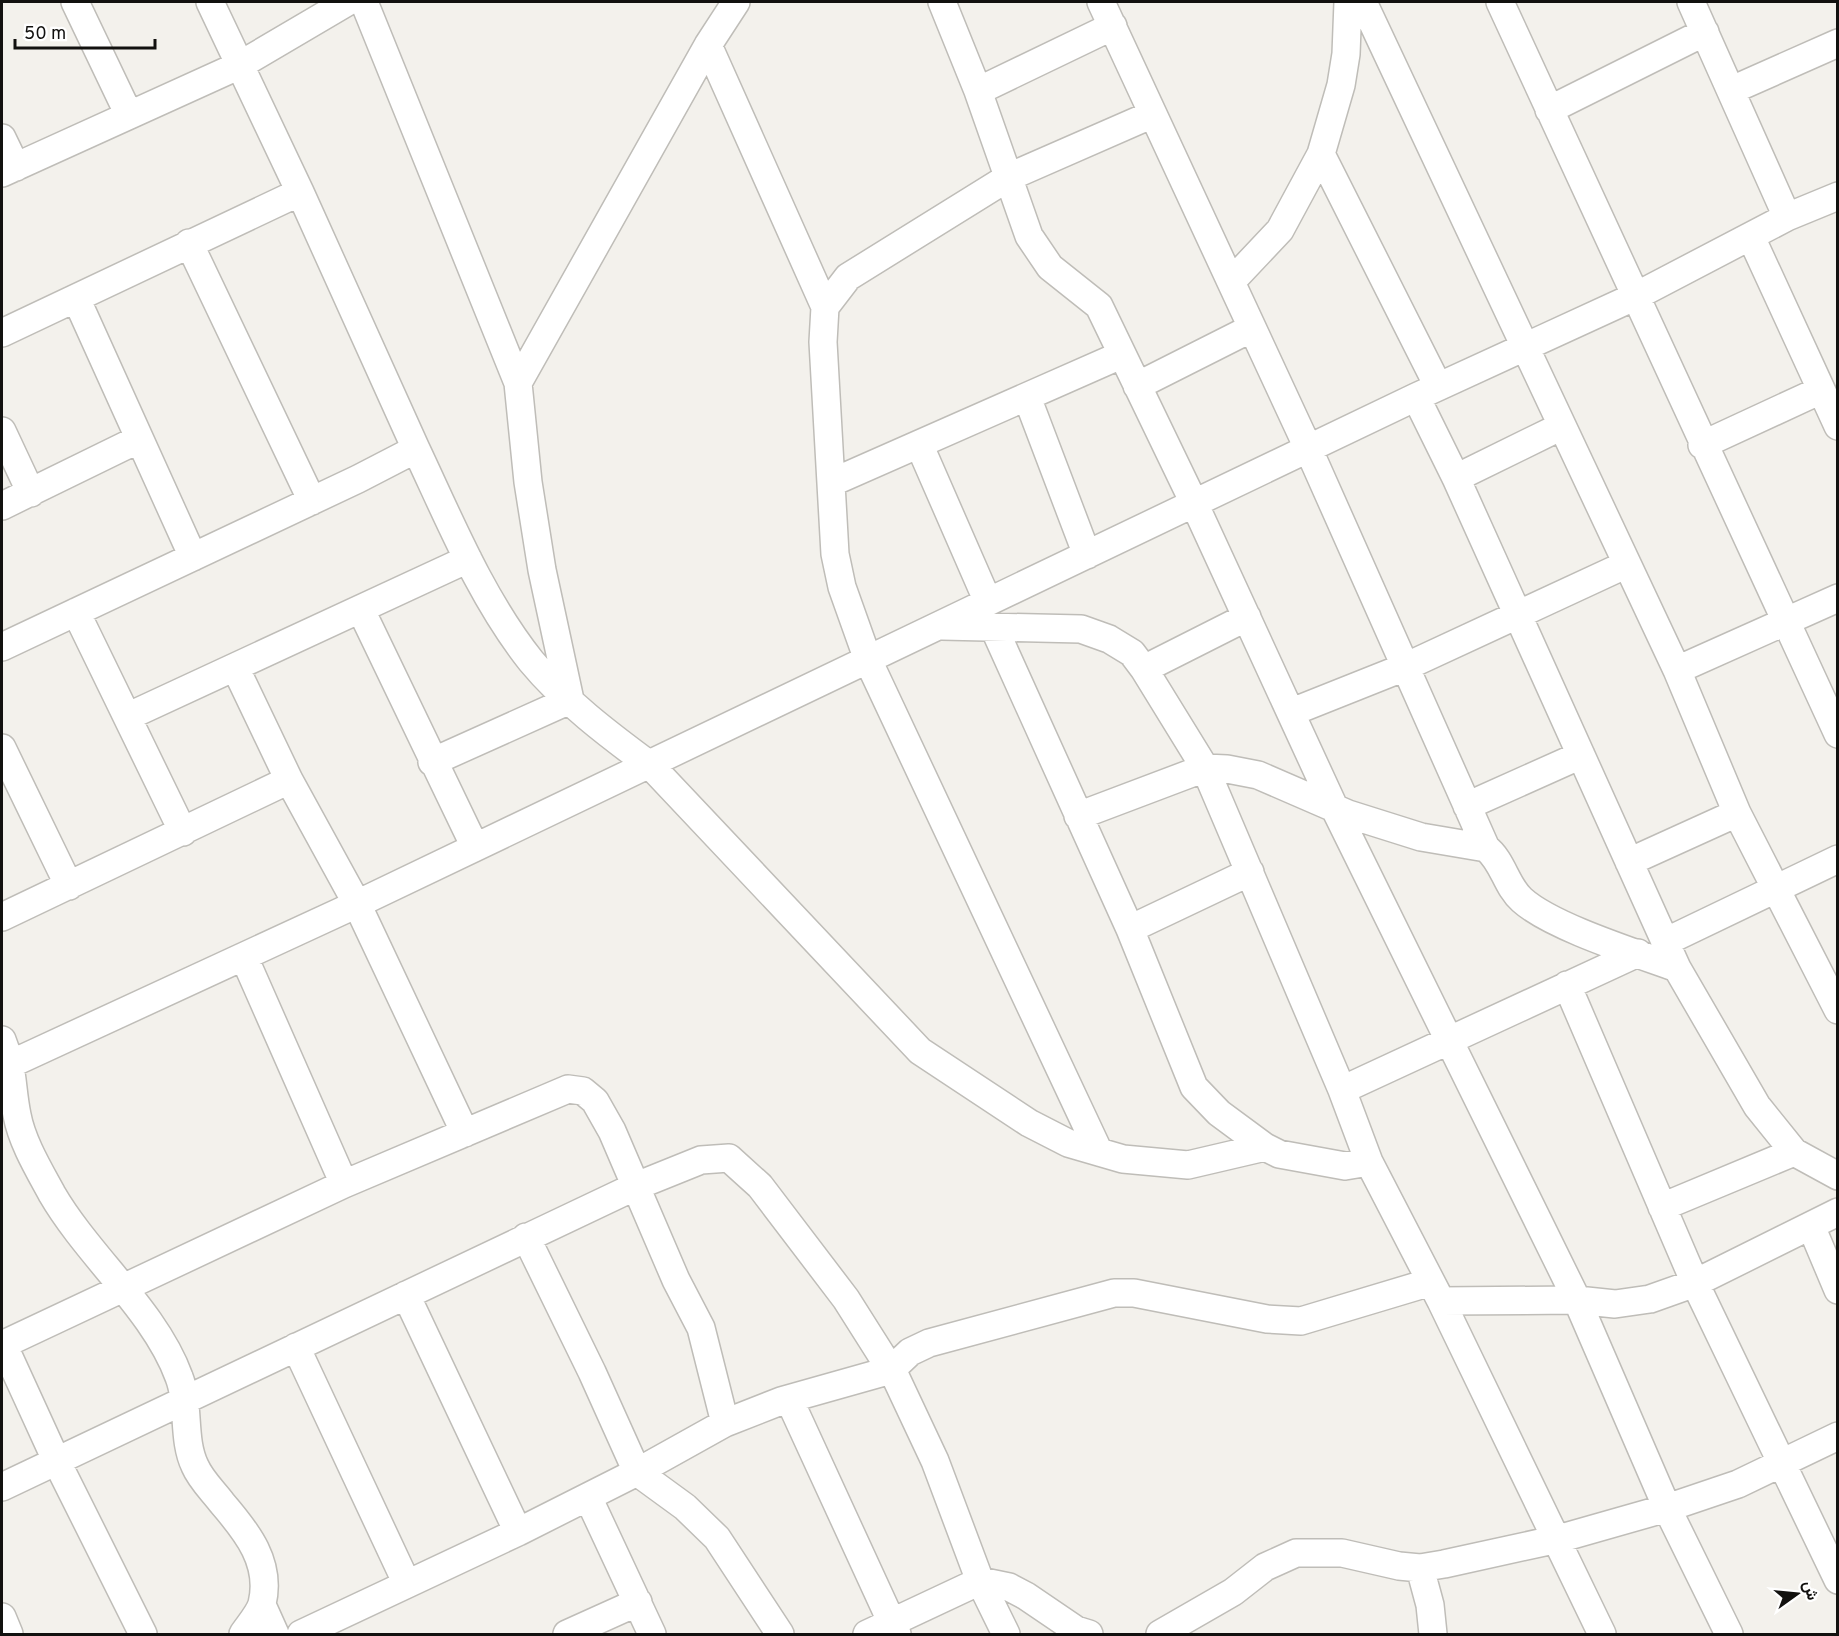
<svg xmlns="http://www.w3.org/2000/svg" width="1839" height="1636" font-family="Overpass,Vazirmatn,sans-serif">
  <style>
    .lines { fill: none; stroke-linecap: round; stroke-linejoin: round }
    .minor-casing { stroke: #bfbdb8; stroke-width: 30 }
    .minor { stroke: #fff; stroke-width: 27 }
  </style>
  <rect width="100%" height="100%" fill="#f3f1ec"/>
  <g class="lines">
    <g class="minor-casing">
      <path id="minor" d="M 75,2 L 129,115
        M 364,2 L 518,383 L 528,482 L 542,570 L 570,700 L 432,762
        M 942,2 L 978,91 L 1029,236 L 1050,267 L 1099,306 L 1194,503 L 1334,807 L 1577,1300 L 1667,1508 L 1729,1634
        M 1101,2 L 1308,448 L 1486,848
        M 1363,2 L 1677,670 L 1737,813 L 1838,1010
        M 1500,2 L 1838,734
        M 708,45 L 825,307 L 823,342 L 835,554 L 842,587 L 868,660 L 1099,1152
        M 1732,90 L 1838,43
        M 978,91 L 1113,26
        M 1549,110 L 1705,32
        M 2,138 L 16,167
        M 1321,154 L 1438,386
        M 2,173 L 240,65 L 347,2
        M 1787,217 L 1838,196
        M 1751,237 L 1838,426
        M 189,243 L 312,501
        M 1231,282 L 1280,230 L 1321,154 L 1341,85 L 1346,54 L 1348,2
        M 76,298 L 193,557
        M 825,307 L 848,277 L 1009,177 L 1153,114
        M 2,333 L 300,192
        M 518,383 L 708,45 L 736,2
        M 1137,386 L 1252,328
        M 1027,397 L 1087,555
        M 1416,397 L 1456,478 L 1677,968 L 1757,1106 L 1794,1152 L 1838,1176
        M 2,431 L 31,493
        M 919,444 L 988,602
        M 1702,445 L 1821,390
        M 416,449 C 450,521 481,598 531,661 C 564,701 609,735 651,766 L 920,1051 L 1029,1123 L 1068,1143 L 1123,1159 L 1188,1165 L 1265,1147
        M 1456,478 L 1562,426
        M 833,482 L 1121,355
        M 2,506 L 139,439
        M 361,610 L 475,847
        M 76,612 L 183,832
        M 942,626 L 1081,629 L 1109,639 L 1132,653 L 1144,669 L 1205,768 L 1342,1090 L 1369,1162 L 1441,1301 L 1602,1634
        M 994,628 L 1130,929 L 1194,1087 L 1219,1113 L 1265,1147 L 1279,1154 L 1345,1166 L 1369,1162
        M 2,647 L 358,479 L 416,449 L 300,192 L 210,2
        M 235,667 L 289,780 L 357,904 L 465,1133
        M 1144,669 L 1247,617
        M 1677,670 L 1838,598
        M 1292,712 L 1405,667 L 1625,565
        M 129,716 L 468,559
        M 2,748 L 69,886
        M 1467,806 L 1581,755
        M 1078,816 L 1205,768 L 1227,769 L 1258,775 L 1348,814 L 1421,837 L 1486,848 C 1503,861 1506,886 1522,900 C 1552,927 1636,953 1677,968
        M 1629,862 L 1737,813
        M 2,917 L 289,780
        M 1130,929 L 1250,872
        M 1665,942 L 1838,859
        M 244,957 L 344,1184
        M 1567,985 L 1695,1283 L 1838,1580
        M 2,1040 C 14,1069 11,1086 17,1115 C 22,1142 39,1170 52,1194 C 88,1256 155,1311 179,1377 C 190,1405 182,1439 195,1466 C 201,1480 213,1491 222,1503 C 247,1532 272,1563 262,1604 C 259,1614 249,1625 243,1634
        M 2,1068 L 357,904 L 1416,397 L 1636,296 L 1787,217 L 1691,2
        M 1342,1090 L 1638,953
        M 1662,1207 L 1794,1152
        M 1811,1226 L 1838,1290
        M 526,1237 L 592,1372 L 637,1472 L 685,1507 L 717,1538 L 780,1634
        M 406,1295 L 518,1532
        M 1441,1301 L 1577,1300 L 1615,1304 L 1650,1299 L 1695,1283 L 1838,1212
        M 3,1344 L 56,1460 L 143,1634
        M 2,1345 L 344,1184 L 568,1089 L 583,1091 L 595,1101 L 612,1131 L 676,1280 L 701,1328 L 725,1423
        M 296,1347 L 407,1584
        M 789,1399 L 897,1634
        M 2,1487 L 634,1187 L 701,1160 L 729,1158 L 760,1186 L 846,1299 L 896,1378 L 935,1461 L 980,1581 L 1006,1634
        M 588,1497 L 652,1634
        M 1420,1568 L 1430,1605 L 1433,1634
        M 262,1605 L 275,1634
        M 2,1617 L 9,1634
        M 301,1634 L 518,1532 L 637,1472 L 725,1423 L 781,1401 L 891,1370 L 910,1352 L 929,1343 L 1114,1293 L 1134,1293 L 1267,1319 L 1301,1321 L 1431,1282
        M 567,1634 L 638,1602
        M 867,1634 L 980,1581 L 1009,1587 L 1026,1596 L 1076,1630 L 1089,1634
        M 1160,1634 L 1233,1592 L 1265,1567 L 1296,1553 L 1342,1553 L 1399,1566 L 1420,1568 L 1444,1564 L 1558,1539 L 1667,1508 L 1738,1484 L 1838,1436"/>
    </g>
    <use href="#minor" class="minor"/>
  </g>
  <rect width="1839" height="1636" fill="none" stroke="#12110f" stroke-width="6"/>
  <g transform="translate(1797 1594) rotate(75)" stroke="#ffffff" stroke-width="4.5" paint-order="stroke">
  <path d="M0-4.5L10 22L0 15L-10 22Z" fill="#12110f"/>
  <text y="-9" font-size="16" font-weight="bold" text-anchor="middle" fill="#12110f">ش</text>
  </g>
  <path d="M15 39v9h140v-9" fill="none" stroke="#12110f" stroke-width="3"/>
  <text x="24" y="39" font-size="18" fill="#12110f" stroke="#ffffff" stroke-width="4.5" paint-order="stroke">50 m</text>
</svg>
